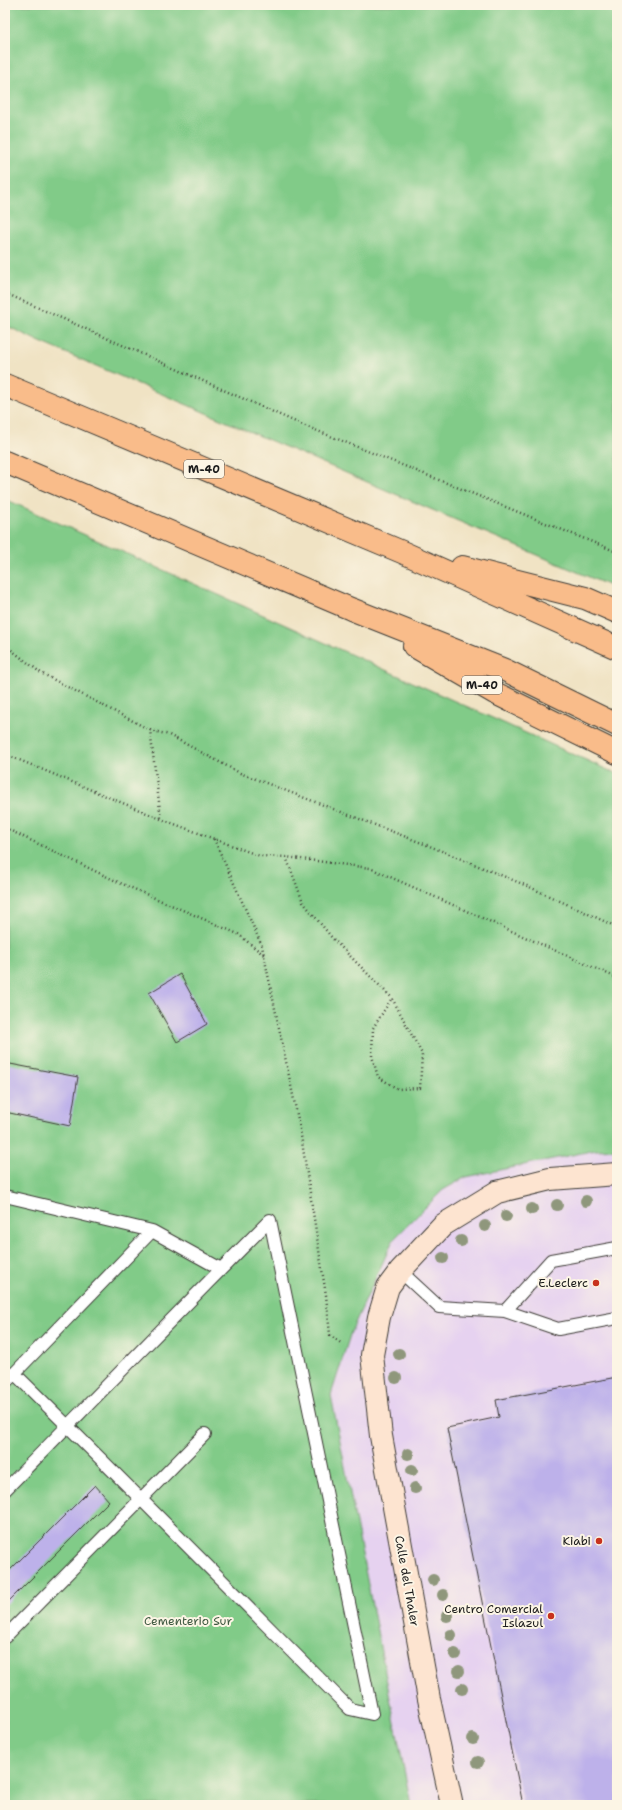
<svg xmlns="http://www.w3.org/2000/svg" width="622" height="1810" font-family="'Shantell Sans',sans-serif">
  <style>
    .built { fill: #e6d2f0 }
    .green { fill: #81cb88; stroke: #4e7452 }
    .building { fill: #bdb1ea }
    .lines { fill: none; stroke-linecap: round; stroke-linejoin: round }
    .lane-casing { stroke: #3c3a35; stroke-width: 14 }
    .secondary-casing { stroke: #3c3a35; stroke-width: 24 }
    .highway-casing { stroke: #3c3a35; stroke-width: 24 }
    .path { stroke: #3c3a35; stroke-width: 2.5; stroke-dasharray: 1 3; stroke-linecap: butt }
    .lane { stroke: #fff; stroke-width: 12 }
    .secondary { stroke: #fde4d0; stroke-width: 22 }
    .highway { stroke: #f9bc8a; stroke-width: 22 }
    .tree { fill: #8f977c }
    .poi-dot { fill: #c8321e; stroke: #fcf5e5; stroke-width: 1.5 }
    .labels { text-anchor: middle; stroke-width: 4; stroke-linejoin: round; paint-order: stroke }
    .shield { fill: #fcf5e5; stroke: #5f5d58; stroke-width: 1 }
    .shield-label { font-size: 11px; font-weight: bold; fill: #1c1c1c }
    .poi-label { font-size: 12px; fill: #1c1c1c; stroke: #fcf5e5; text-anchor: end }
    .street-label { font-size: 12px; fill: #1c1c1c; stroke: #fcf5e5 }
    .park-label { font-size: 12px; fill: #3f5942; stroke: #fcf5e5 }
  </style>
  <rect width="100%" height="100%" fill="#fcf5e5"/>
  <filter id="ink" filterUnits="userSpaceOnUse"><feTurbulence type="fractalNoise" baseFrequency=".025" numOctaves="2"/><feDisplacementMap in="SourceGraphic" scale="8" xChannelSelector="R" yChannelSelector="G"/><feConvolveMatrix kernelMatrix="1 2 1 2 8 2 1 2 1" color-interpolation-filters="sRGB"/></filter>
  <filter id="wash" filterUnits="userSpaceOnUse"><feTurbulence type="fractalNoise" baseFrequency=".012" numOctaves="4" result="noise"/><feDisplacementMap in="SourceGraphic" scale="16" xChannelSelector="R" yChannelSelector="G"/><feGaussianBlur stdDeviation="0.9" result="paint"/><feColorMatrix in="noise" values="0 0 0 0 0 0 0 0 0 0 0 0 0 0 0 0 0 1.4 0 .05"/><feComposite in="paint" operator="in"/></filter>
  <g filter="url(#wash)">
    <rect width="100%" height="100%" fill="#f0e3c4"/>
    <path class="built" d="M 617,1149 L 617,1805 L 411,1805 L 331,1395 L 351,1332 L 393,1240 L 443,1190 L 466,1177 L 596,1150 Z"/>
    <path class="green" d="M 5,5 L 617,5 L 617,589 L 38,341 L 5,325 Z
      M 5,499 L 617,774 L 617,1149 L 596,1150 L 466,1177 L 443,1190 L 393,1240 L 351,1332 L 331,1395 L 411,1805 L 5,1805 Z"/>
    <g id="blocks">
      <path class="building" d="M 180,974 L 207,1024 L 177,1042 L 149,993 Z
        M 5,1063 L 78,1077 L 70,1126 L 5,1112 Z
        M 617,1377 L 617,1805 L 523,1805 L 447,1428 L 499,1417 L 496,1400 Z
        M 95,1485 L 109,1501 L 5,1605 L 5,1575 Z"/>
    </g>
  </g>
  <g filter="url(#ink)">
    <use href="#blocks" fill-opacity="0" stroke="#3c3a35" stroke-width="1"/>
    <g class="lines">
      <g class="lane-casing">
        <path id="lane" d="M 5,1196 L 152,1231 L 221,1269
          M 400,1271 L 439,1307 L 505,1311 L 558,1329 L 617,1318
          M 505,1311 L 551,1260 L 617,1248
          M 5,1383 L 152,1231
          M 5,1490 C 93,1400 181,1309 270,1220 L 372,1714 L 350,1709 C 238,1597 127,1484 14,1373
          M 5,1637 L 205,1434"/>
      </g>
      <g class="secondary-casing">
        <path id="secondary" d="M 452,1805 L 429,1699 L 381,1436 L 372,1355 L 379,1317 L 388,1287 L 400,1271 L 443,1225 L 497,1192 L 550,1179 L 617,1174"/>
      </g>
      <g class="highway-casing">
        <path id="highway" d="M 5,385 L 402,552 L 617,648
          M 5,462 L 351,609 L 507,671 L 617,725
          M 462,567 L 585,598 L 617,612
          M 414,646 L 495,693 L 617,753"/>
      </g>
      <path class="path" d="M 5,293 L 298,423 L 617,552
        M 5,645 L 41,673 L 150,730 L 161,818
        M 150,730 L 169,735 L 240,773 L 427,845 L 525,885 L 617,927
        M 5,754 L 161,819 L 260,856 L 286,857 L 370,868 L 617,978
        M 5,828 L 118,882 L 238,934 L 264,955
        M 214,839 L 262,946 L 300,1129 L 326,1295 L 330,1335 L 342,1344
        M 286,857 L 303,902 L 333,939 L 392,998 L 422,1054 L 420,1088 L 398,1089 L 378,1077 L 372,1056 L 373,1028 L 392,998"/>
      <use href="#lane" class="lane"/>
      <use href="#secondary" class="secondary"/>
      <use href="#highway" class="highway"/>
    </g>
    <g class="tree">
      <circle cx="586" cy="1201" r="6"/>
      <circle cx="557" cy="1205" r="6"/>
      <circle cx="532" cy="1209" r="6"/>
      <circle cx="506" cy="1216" r="6"/>
      <circle cx="485" cy="1226" r="6"/>
      <circle cx="461" cy="1241" r="6"/>
      <circle cx="443" cy="1258" r="6"/>
      <circle cx="399" cy="1354" r="6"/>
      <circle cx="396" cy="1378" r="6"/>
      <circle cx="408" cy="1454" r="6"/>
      <circle cx="412" cy="1470" r="6"/>
      <circle cx="415" cy="1488" r="6"/>
      <circle cx="433" cy="1580" r="6"/>
      <circle cx="443" cy="1595" r="6"/>
      <circle cx="447" cy="1616" r="6"/>
      <circle cx="451" cy="1635" r="6"/>
      <circle cx="455" cy="1654" r="6"/>
      <circle cx="459" cy="1671" r="6"/>
      <circle cx="462" cy="1689" r="6"/>
      <circle cx="473" cy="1739" r="6"/>
      <circle cx="478" cy="1762" r="6"/>
    </g>
  </g>
  <g class="poi-dot">
    <circle cx="596" cy="1283" r="4"/>
    <circle cx="599" cy="1541" r="4"/>
    <circle cx="551" cy="1616" r="4"/>
  </g>
  <g class="labels">
    <g class="shield">
      <rect x="184" y="460" width="40" height="18" rx="3"/>
      <rect x="462" y="676" width="40" height="18" rx="3"/>
    </g>
    <g class="shield-label">
      <text x="204" y="473">M-40</text>
      <text x="482" y="689">M-40</text>
    </g>
    <g class="poi-label">
      <text x="588" y="1287">E.Leclerc</text>
      <text x="591" y="1545">Kiabi</text>
      <text x="543" y="1613">Centro Comercial<tspan x="543" dy="14">Islazul</tspan></text>
    </g>
    <g class="street-label">
      <text transform="translate(407 1581) rotate(80)" y="4">Calle del Thaler</text>
    </g>
    <g class="park-label">
      <text x="188" y="1625">Cementerio Sur</text>
    </g>
  </g>
  <rect width="622" height="1810" fill="none" stroke="#fcf5e5" stroke-width="20"/>
</svg>
